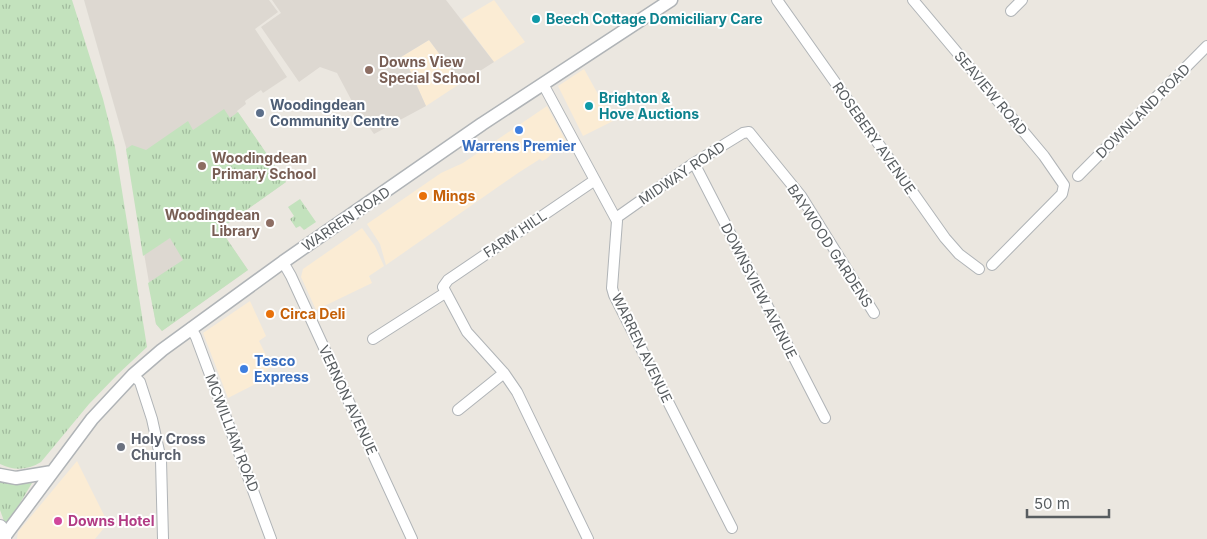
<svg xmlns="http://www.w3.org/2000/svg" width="1207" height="539" font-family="Inter,sans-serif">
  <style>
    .commercial { fill: #fbecd4 }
    .education { fill: #ddd8d1 }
    .grass { fill: url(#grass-tufts) }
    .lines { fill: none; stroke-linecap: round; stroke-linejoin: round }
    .minor-casing { stroke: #b0b4b7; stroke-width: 12 }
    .tertiary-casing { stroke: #b0b4b7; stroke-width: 15 }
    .secondary-casing { stroke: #b2b6ba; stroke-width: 16 }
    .minor { stroke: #fff; stroke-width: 10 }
    .tertiary { stroke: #fff; stroke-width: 12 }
    .secondary { stroke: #fff; stroke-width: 14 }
    .culture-dot { fill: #0f9aa8; stroke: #fff; stroke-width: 2 }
    .education-dot { fill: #8d6e63; stroke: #fff; stroke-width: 2 }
    .service-dot { fill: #5c6f8a; stroke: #fff; stroke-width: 2 }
    .shop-dot { fill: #3f7fe0; stroke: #fff; stroke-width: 2 }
    .food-dot { fill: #e8710a; stroke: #fff; stroke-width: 2 }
    .worship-dot { fill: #6b7280; stroke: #fff; stroke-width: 2 }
    .hotel-dot { fill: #d1479c; stroke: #fff; stroke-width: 2 }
    .labels { text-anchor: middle; stroke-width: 4; stroke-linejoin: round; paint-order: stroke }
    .culture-label { font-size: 14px; font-weight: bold; fill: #0d838f; stroke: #fff; text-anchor: start }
    .education-label { font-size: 14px; font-weight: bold; fill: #785e54; stroke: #fff; text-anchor: start }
    .street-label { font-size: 14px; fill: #585d60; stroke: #fff }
    .service-label { font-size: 14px; font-weight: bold; fill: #4e5e75; stroke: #fff; text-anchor: start }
    .shop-label { font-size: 14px; font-weight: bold; fill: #366cbe; stroke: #fff }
    .food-label { font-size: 14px; font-weight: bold; fill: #c56008; stroke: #fff; text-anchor: start }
    .worship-label { font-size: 14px; font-weight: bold; fill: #5b616d; stroke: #fff; text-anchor: start }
    .hotel-label { font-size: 14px; font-weight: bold; fill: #b23c85; stroke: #fff; text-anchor: start }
  </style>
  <defs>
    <pattern id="grass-tufts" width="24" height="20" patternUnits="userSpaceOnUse" patternTransform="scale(1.25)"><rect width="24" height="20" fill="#c3e2bd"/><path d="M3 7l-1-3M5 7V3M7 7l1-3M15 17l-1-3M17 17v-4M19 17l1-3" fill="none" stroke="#a1ba9d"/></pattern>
  </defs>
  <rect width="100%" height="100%" fill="#ebe7e0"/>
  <path class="commercial" d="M 494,0 L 525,42 L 494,62 L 462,19 Z
    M 429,40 L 461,83 L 426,106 L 408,66 L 401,57 Z
    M 584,69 L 604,105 L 625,115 L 583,136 L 558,86 Z
    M 547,106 L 568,145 L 553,153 L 546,159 L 542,161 L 540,159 L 518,173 L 386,265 L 380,244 L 367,224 L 441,173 L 463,163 Z
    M 362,228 L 375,246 L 384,266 L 369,276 L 372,283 L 316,310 L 301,277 L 303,269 Z
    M 250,301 L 266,336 L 259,341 L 272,367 L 266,371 L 269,377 L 228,398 L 203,333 Z
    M 77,461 L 108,523 L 95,539 L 17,539 L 18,532 Z"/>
  <path class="education" d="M 84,0 L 269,0 L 278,12 L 255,29 L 287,77 L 263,93 L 261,90 L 245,101 L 246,104 L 237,111 L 286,182 L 220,229 L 248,270 L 162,331 L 156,324 L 126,147 Z
    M 272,0 L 446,0 L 494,62 L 461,83 L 429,40 L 401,57 L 408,66 L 426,106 L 374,134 L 355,107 L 337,73 L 320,67 L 299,82 L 261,27 L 281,13 Z"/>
  <path class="grass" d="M 0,0 L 72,0 L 103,99 L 115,147 L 147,347 L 117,375 L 89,404 L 41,462 C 28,470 14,471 0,464 Z
    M 224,109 L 230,118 L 238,112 L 286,182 L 220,229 L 248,270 L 162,331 L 156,324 L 148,283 L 183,260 L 170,238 L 143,256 L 126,149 L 132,145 L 146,150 L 188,121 L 193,130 Z
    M 300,199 L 316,222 L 304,230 L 300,226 L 296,228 L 290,219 L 294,216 L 288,207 Z
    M 0,481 L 13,484 L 32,483 L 13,515 L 6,522 L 4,521 L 0,510 Z"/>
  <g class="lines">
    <g class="minor-casing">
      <path id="minor" d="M 777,0 L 945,238 L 959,254 L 979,269
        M 913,0 L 1044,156 L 1064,185 L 1062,194 L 992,265
        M 1011,11 L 1022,0
        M 543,84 L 617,221 L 612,288 L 614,295 L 732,528
        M 694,163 L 825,418
        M 1078,176 L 1207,46
        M 616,218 L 694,163 L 743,133 L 749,132 L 801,196 L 874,313
        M 283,262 L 291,276 L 412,539
        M 191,328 L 196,337 L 271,539
        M 373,339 L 445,293
        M 133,375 L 140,382 L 152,419 L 161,460 L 163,539
        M 458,410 L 504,373
        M 588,539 L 517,392 L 504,373 L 467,332 L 443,287 L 448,280 L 595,180"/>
    </g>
    <g class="tertiary-casing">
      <path id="tertiary" d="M 0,475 L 16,478 L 52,472
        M 4,537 L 92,419 L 133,375 L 162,350 L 283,262 L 482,124 L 671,0"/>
    </g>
    <g class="secondary-casing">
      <path id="secondary" d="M 0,527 L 4,539"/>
    </g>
    <use href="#minor" class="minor"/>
    <use href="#tertiary" class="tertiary"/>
    <use href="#secondary" class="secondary"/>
  </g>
  <g class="culture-dot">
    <circle cx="536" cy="19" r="5"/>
    <circle cx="589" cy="106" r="5"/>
  </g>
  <g class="education-dot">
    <circle cx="369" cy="70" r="5"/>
    <circle cx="202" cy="166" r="5"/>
    <circle cx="270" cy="223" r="5"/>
  </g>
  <circle class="service-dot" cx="260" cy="113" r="5"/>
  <g class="shop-dot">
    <circle cx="519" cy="130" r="5"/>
    <circle cx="244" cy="369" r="5"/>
  </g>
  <g class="food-dot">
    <circle cx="423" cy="196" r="5"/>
    <circle cx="270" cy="314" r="5"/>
  </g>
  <circle class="worship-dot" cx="121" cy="447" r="5"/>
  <circle class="hotel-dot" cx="58" cy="521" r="5"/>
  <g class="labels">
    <g class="culture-label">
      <text x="546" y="24">Beech Cottage Domiciliary Care</text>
      <text x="599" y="103">Brighton &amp;<tspan x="599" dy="16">Hove Auctions</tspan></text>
    </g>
    <g class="education-label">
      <text x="379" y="67">Downs View<tspan x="379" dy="16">Special School</tspan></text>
      <text x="212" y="163">Woodingdean<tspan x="212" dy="16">Primary School</tspan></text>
      <text x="260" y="220" text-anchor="end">Woodingdean<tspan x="260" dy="16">Library</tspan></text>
    </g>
    <g class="street-label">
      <text transform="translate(991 93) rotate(50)" y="5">SEAVIEW ROAD</text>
      <text transform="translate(1143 111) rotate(-45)" y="5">DOWNLAND ROAD</text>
      <text transform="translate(874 138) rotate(55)" y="5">ROSEBERY AVENUE</text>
      <text transform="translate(682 173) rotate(-34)" y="5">MIDWAY ROAD</text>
      <text transform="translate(346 219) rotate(-34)" y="5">WARREN ROAD</text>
      <text transform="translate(515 234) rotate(-34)" y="5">FARM HILL</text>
      <text transform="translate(830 246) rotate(57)" y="5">BAYWOOD GARDENS</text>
      <text transform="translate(759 291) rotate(63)" y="5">DOWNSVIEW AVENUE</text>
      <text transform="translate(642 348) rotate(64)" y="5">WARREN AVENUE</text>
      <text transform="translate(348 400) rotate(65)" y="5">VERNON AVENUE</text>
      <text transform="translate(232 433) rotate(69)" y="5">MCWILLIAM ROAD</text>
    </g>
    <g class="service-label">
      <text x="270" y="110">Woodingdean<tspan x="270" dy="16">Community Centre</tspan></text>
    </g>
    <g class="shop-label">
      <text x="519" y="151">Warrens Premier</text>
      <text x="254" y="366" text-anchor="start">Tesco<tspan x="254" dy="16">Express</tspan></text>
    </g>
    <g class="food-label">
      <text x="433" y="201">Mings</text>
      <text x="280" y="319">Circa Deli</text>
    </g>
    <g class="worship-label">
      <text x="131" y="444">Holy Cross<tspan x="131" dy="16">Church</tspan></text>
    </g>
    <g class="hotel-label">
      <text x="68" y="526">Downs Hotel</text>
    </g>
  </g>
  <path d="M1027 509v8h82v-8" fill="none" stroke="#585d60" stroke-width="2.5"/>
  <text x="1034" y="509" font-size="15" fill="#585d60" stroke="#ffffff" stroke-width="4" paint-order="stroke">50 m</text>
</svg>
